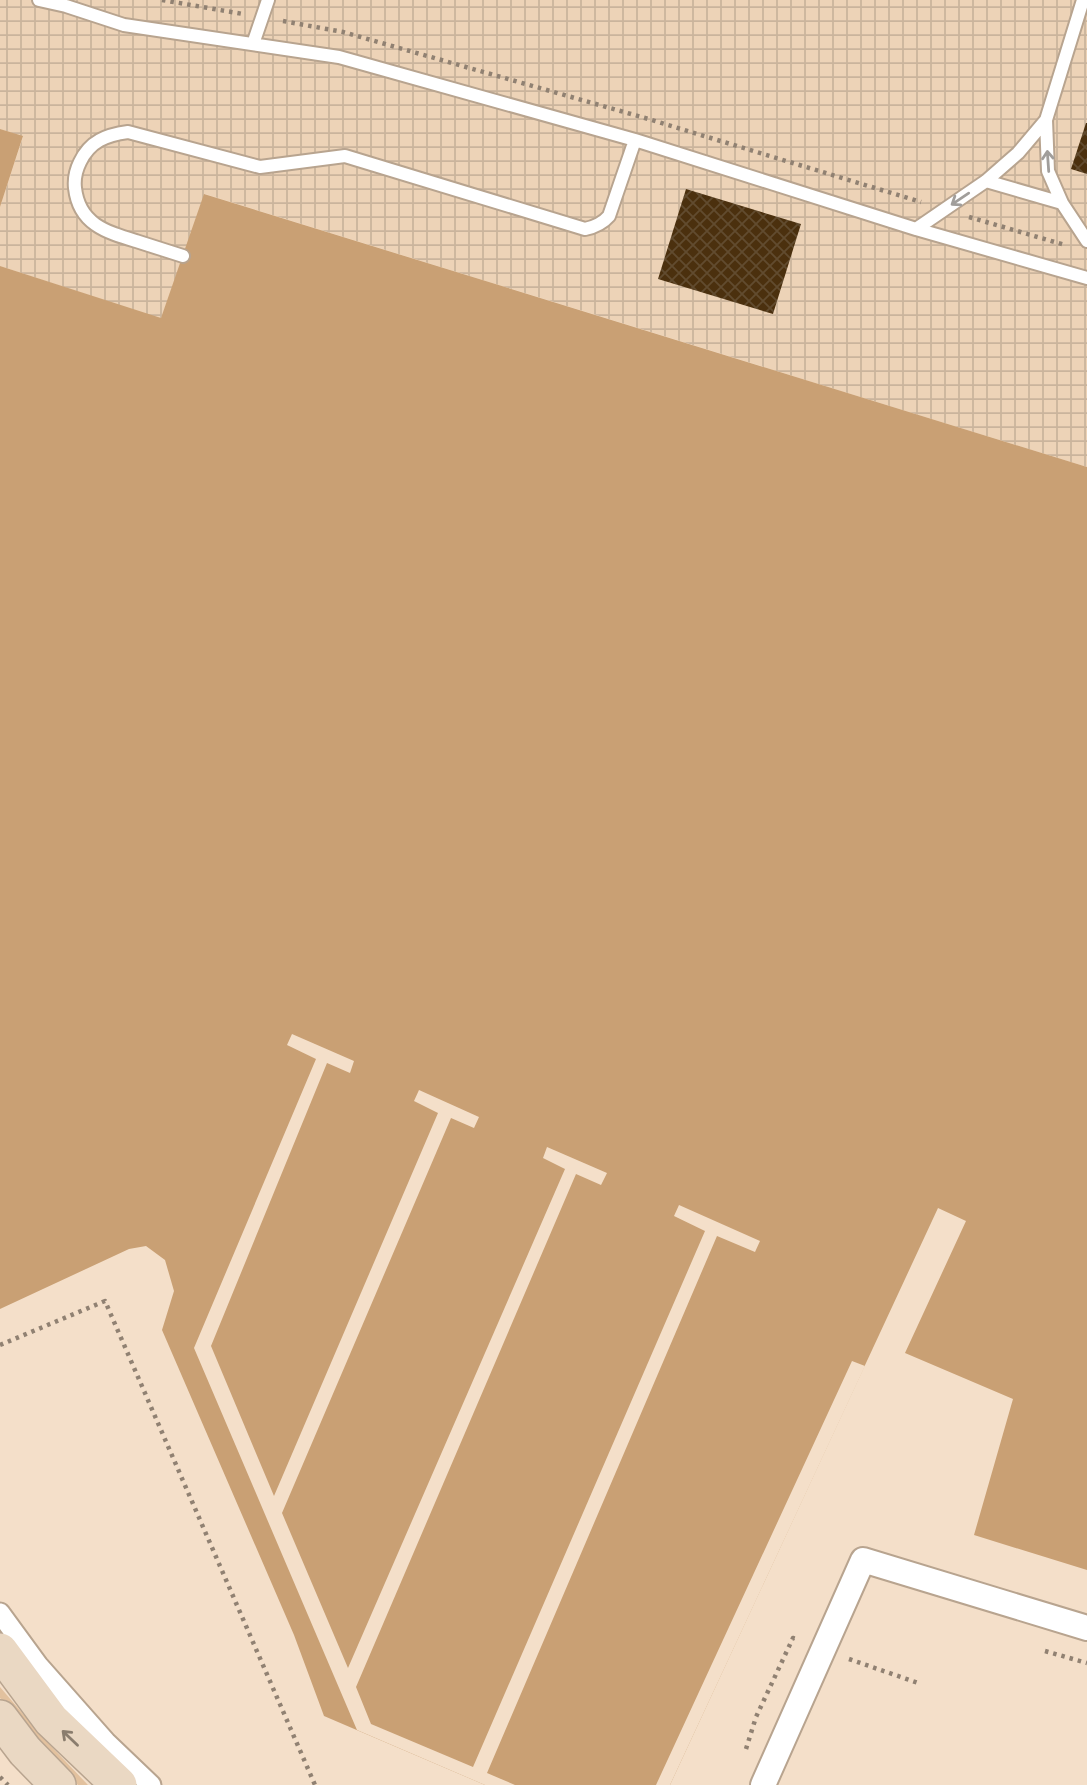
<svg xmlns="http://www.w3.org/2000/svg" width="1087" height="1785" font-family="'Source Sans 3',sans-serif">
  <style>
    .industrial { fill: url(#industrial-grid) }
    .green { fill: #e2c19e }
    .water { fill: #c9a074 }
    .pier { fill: #f4dfc9 }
    .building { fill: url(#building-cross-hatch) }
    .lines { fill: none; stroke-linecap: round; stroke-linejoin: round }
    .service-casing { stroke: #b8a48f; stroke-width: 16 }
    .pedestrian-casing { stroke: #b8a48f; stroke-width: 23 }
    .minor-casing { stroke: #b8a48f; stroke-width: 28 }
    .secondary-casing { stroke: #b8a48f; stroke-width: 38 }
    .path { stroke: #908172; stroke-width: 4.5; stroke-dasharray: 3.5 5; stroke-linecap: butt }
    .service { stroke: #fff; stroke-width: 12 }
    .pedestrian { stroke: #fff; stroke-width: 19 }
    .minor { stroke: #fff; stroke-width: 24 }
    .secondary { stroke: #ead8c3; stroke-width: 35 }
    .oneway { stroke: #a19e9b }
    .oneway2 { stroke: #8a7d6e }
  </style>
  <defs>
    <pattern id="industrial-grid" width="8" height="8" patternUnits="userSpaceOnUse" patternTransform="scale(1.75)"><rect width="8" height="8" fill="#edd3b7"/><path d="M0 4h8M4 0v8" fill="none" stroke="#cab49c"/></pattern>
    <pattern id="building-cross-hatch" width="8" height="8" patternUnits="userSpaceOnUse" patternTransform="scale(1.75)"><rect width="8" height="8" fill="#4b300e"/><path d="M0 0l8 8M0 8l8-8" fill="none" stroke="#614b2f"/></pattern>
  </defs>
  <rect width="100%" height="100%" fill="#f4dfc9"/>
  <path class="industrial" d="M 0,0 L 1087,0 L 1087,467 L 205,194 L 161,319 L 0,266 L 0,207 L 23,137 L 0,129 Z"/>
  <path class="green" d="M 0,1687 L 47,1742 L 88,1785 L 78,1785 L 0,1698 Z"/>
  <path class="water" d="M 0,129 L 23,136 L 0,207 Z
    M 204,194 L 1087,467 L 1087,1570 L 974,1535 L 1013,1399 L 905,1353 L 966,1221 L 938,1208 L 670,1785 L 485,1785 L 324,1716 L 294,1635 L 162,1330 L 174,1291 L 165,1260 L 146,1246 L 129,1249 L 0,1309 L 0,266 L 161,318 Z"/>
  <path class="pier" d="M 292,1034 L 354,1061 L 350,1073 L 327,1063 L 211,1346 L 274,1496 L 438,1113 L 414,1101 L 419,1090 L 479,1117 L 474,1128 L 451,1118 L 282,1513 L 348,1668 L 565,1169 L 543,1158 L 547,1147 L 607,1173 L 601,1185 L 576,1174 L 356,1687 L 371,1724 L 473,1767 L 705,1231 L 674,1216 L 679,1205 L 760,1241 L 755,1252 L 717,1236 L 487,1773 L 515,1785 L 485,1785 L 357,1730 L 194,1348 L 316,1059 L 287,1045 Z
    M 852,1361 L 865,1366 L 670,1785 L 656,1785 Z"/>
  <path class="building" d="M 1086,123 L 1087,123 L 1087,174 L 1071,169 Z
    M 686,189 L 801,224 L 773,314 L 658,279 Z"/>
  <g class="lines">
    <g class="service-casing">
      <path id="service" d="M 39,0 L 66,6 L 124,25 L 339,57 L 635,140 L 916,229 L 1087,278
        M 1083,0 L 1046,120 L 1048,171 L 1062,203 L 1087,241
        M 253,44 L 268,0
        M 986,181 L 1062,203
        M 916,229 L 986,181 L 1018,153 L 1046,120
        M 183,256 C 167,251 152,246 136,241 C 106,232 79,224 75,188 C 74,179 76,170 80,162 C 90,141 106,135 128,132 L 260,167 L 345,156 L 585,229 C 595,227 602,224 609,216 L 635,140"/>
    </g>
    <g class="pedestrian-casing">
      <path id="pedestrian" d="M 0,1613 L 38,1665 L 106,1742 L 151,1785"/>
    </g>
    <g class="minor-casing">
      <path id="minor" d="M 763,1785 L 863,1560 L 1087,1628"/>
    </g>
    <g class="secondary-casing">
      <path id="secondary" d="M 0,1651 L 51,1720 L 119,1785
        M 0,1718 L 25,1751 L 58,1785"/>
    </g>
    <path class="path" d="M 162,0 L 243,14
      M 283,21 L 343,32 L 645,118 L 921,202
      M 969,217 L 1065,245
      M 0,1345 L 105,1301 L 315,1785
      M 1045,1651 L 1087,1663
      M 849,1659 L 921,1684
      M 746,1749 L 756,1717 L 793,1638 L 799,1640
      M 0,1777 L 8,1785"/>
    <use href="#service" class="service"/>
    <use href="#pedestrian" class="pedestrian"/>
    <use href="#minor" class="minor"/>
    <use href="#secondary" class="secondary"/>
  </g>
  <defs><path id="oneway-shaft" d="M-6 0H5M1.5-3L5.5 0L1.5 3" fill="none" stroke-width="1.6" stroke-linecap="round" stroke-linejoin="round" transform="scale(1.75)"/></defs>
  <g class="oneway">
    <use href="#oneway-shaft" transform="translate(1048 161) rotate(-94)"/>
    <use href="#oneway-shaft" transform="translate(960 199) rotate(146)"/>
  </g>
  <use class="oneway2" href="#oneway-shaft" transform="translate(70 1738) rotate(-136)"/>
</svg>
